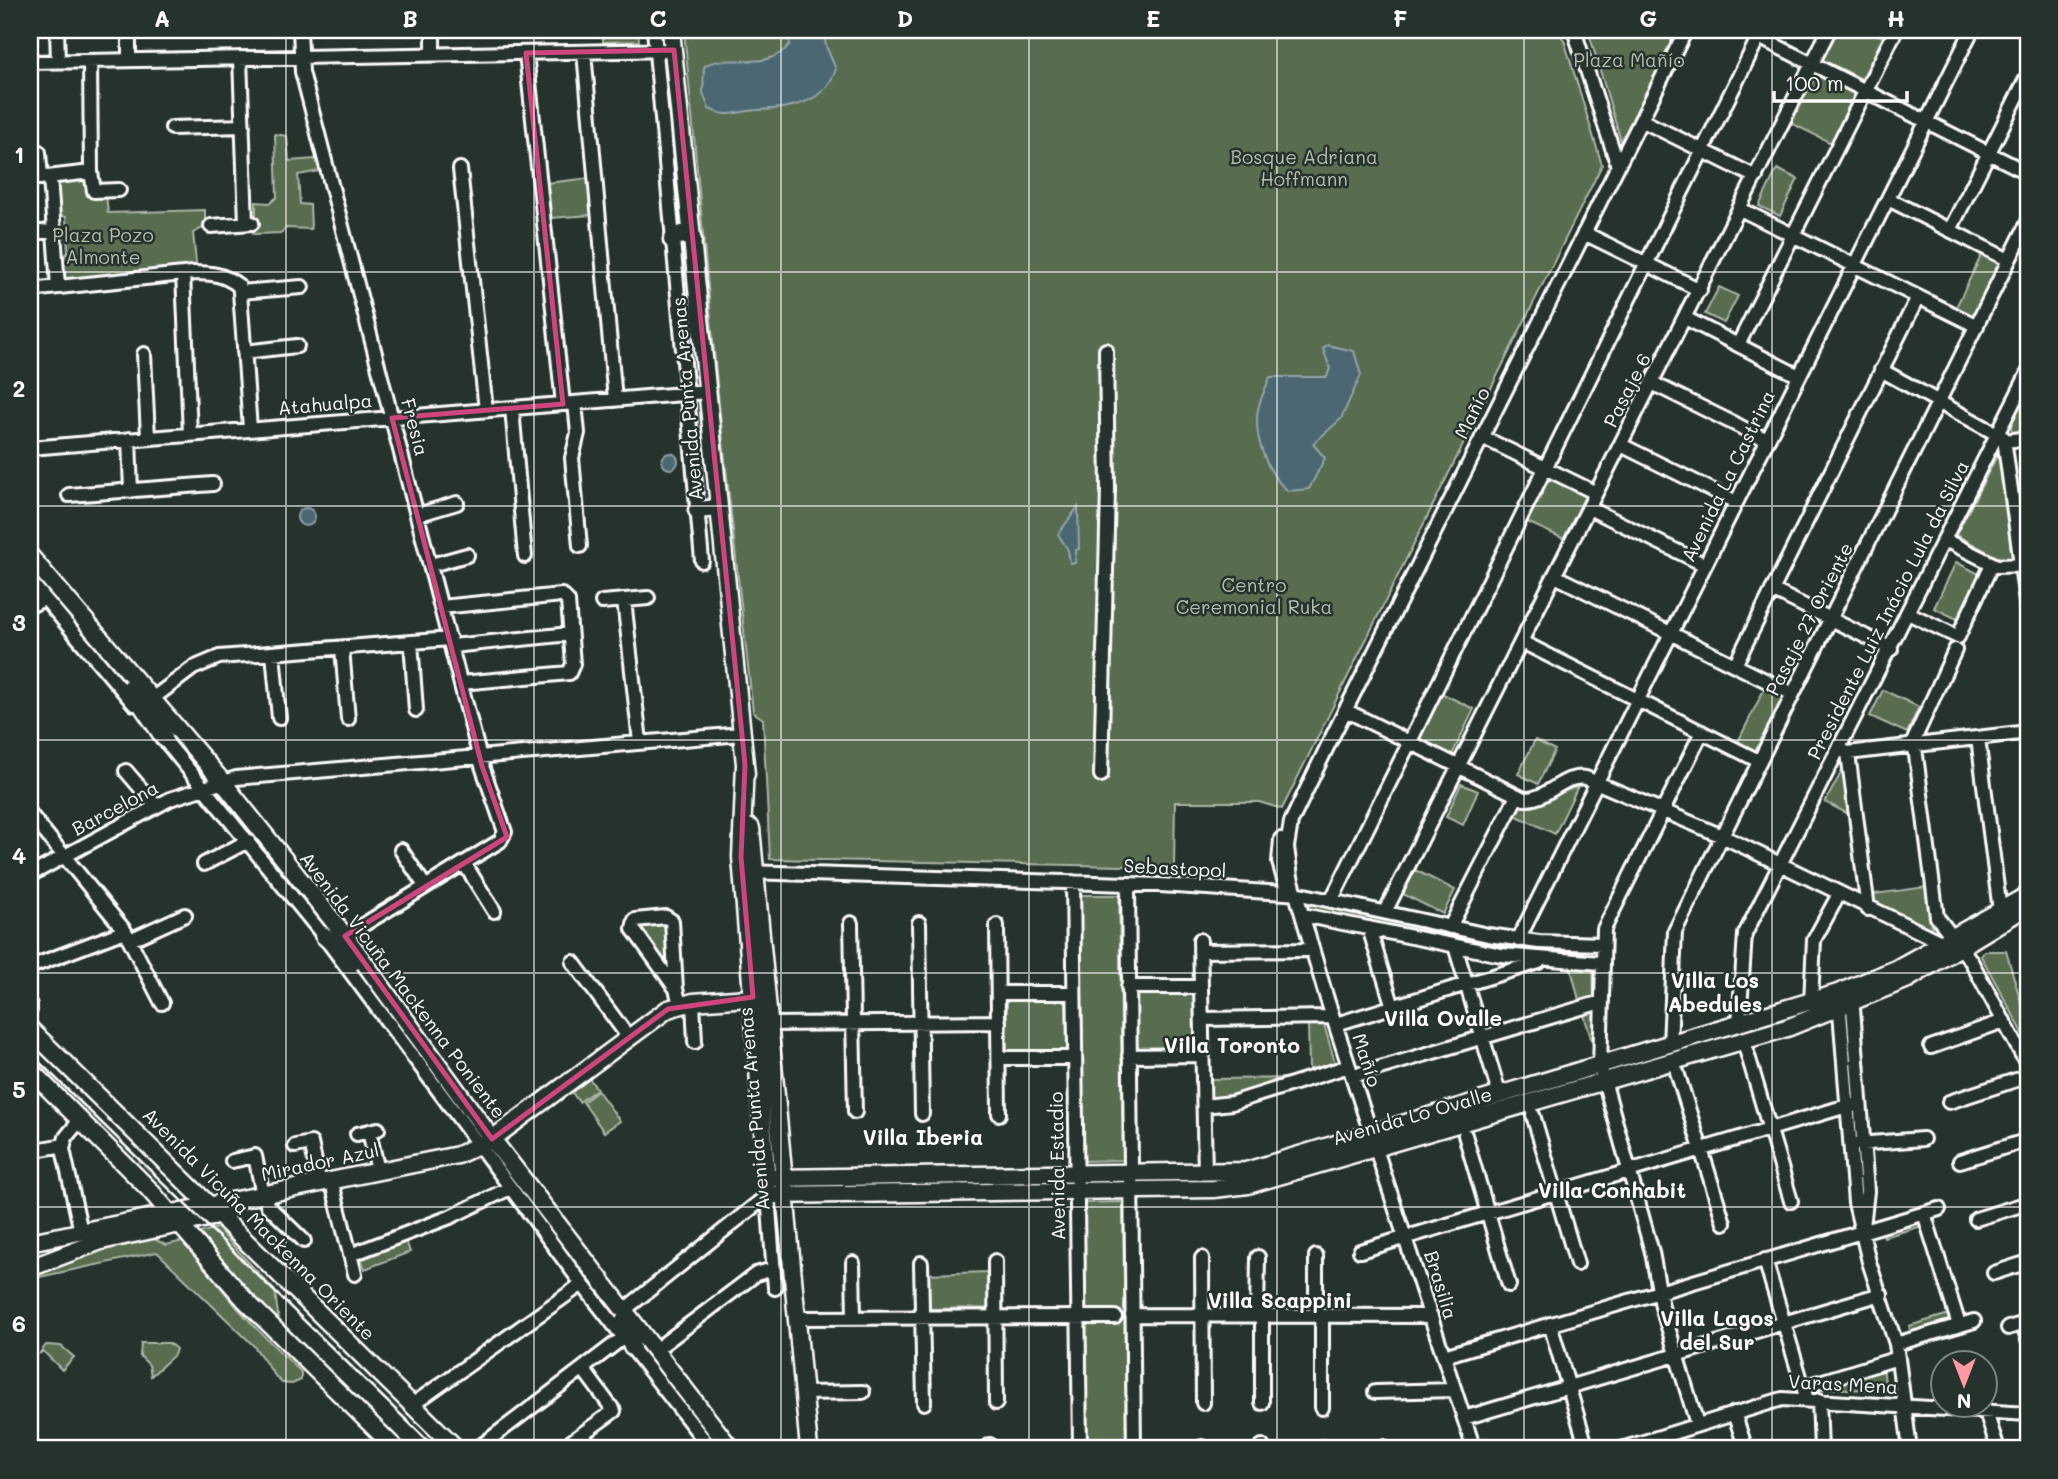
<svg xmlns="http://www.w3.org/2000/svg" width="2058" height="1479" font-family="Mali,sans-serif">
  <style>
    .green { fill: #586c50; stroke: #acb6a8; stroke-width: 2 }
    .water { fill: #4c6872; stroke: #94a4aa; stroke-width: 2 }
    .lines { fill: none; stroke-linecap: round; stroke-linejoin: round }
    .minor-casing { stroke: #fff; stroke-width: 18 }
    .major-casing { stroke: #fff; stroke-width: 21 }
    .minor { stroke: #26332d; stroke-width: 12 }
    .major { stroke: #26332d; stroke-width: 16 }
    .rail { stroke: #fff; stroke-width: 2.5 }
    .marked { fill: none; stroke: #ce467c; stroke-width: 5; stroke-linejoin: round }
    .grid { fill: none; stroke: #fff; stroke-width: 2; stroke-opacity: 0.55 }
    .labels { text-anchor: middle; stroke-width: 5; stroke-linejoin: round; paint-order: stroke }
    .park-label { font-size: 19px; fill: #b4bdb0; stroke: #26332d }
    .street-label { font-size: 19px; fill: #fff; stroke: #26332d }
    .neighbourhood-label { font-size: 21px; font-weight: bold; fill: #fff; stroke: #26332d }
    .neatline { fill: none; stroke: #fff; stroke-width: 2.5 }
    .grid-label { font-size: 23px; text-anchor: middle; font-weight: bold; fill: #fff }
  </style>
  <rect width="100%" height="100%" fill="#26332d"/>
  <filter id="ink" filterUnits="userSpaceOnUse"><feTurbulence type="fractalNoise" baseFrequency=".0143" numOctaves="2"/><feDisplacementMap in="SourceGraphic" scale="14" xChannelSelector="R" yChannelSelector="G"/><feConvolveMatrix kernelMatrix="1 2 1 2 8 2 1 2 1" color-interpolation-filters="sRGB"/></filter>
  <g filter="url(#ink)">
    <path class="green" d="M 603,30 L 638,30 L 639,41 L 603,42 Z
      M 684,30 L 1556,30 L 1564,40 L 1602,165 L 1282,809 L 1259,802 L 1175,802 L 1174,867 L 770,859 L 763,719 L 753,712 L 719,405 Z
      M 1588,30 L 1679,30 L 1621,141 Z
      M 1835,30 L 1867,30 L 1883,37 L 1862,79 L 1821,59 Z
      M 1814,70 L 1856,91 L 1831,143 L 1789,122 Z
      M 275,134 L 287,136 L 289,161 L 316,159 L 320,163 L 320,171 L 298,175 L 300,204 L 310,205 L 311,229 L 286,228 L 281,233 L 255,234 L 253,233 L 256,225 L 256,202 L 270,203 L 277,197 Z
      M 1777,169 L 1798,179 L 1780,216 L 1759,206 Z
      M 90,177 L 106,194 L 108,213 L 205,210 L 205,227 L 193,233 L 197,271 L 61,282 L 59,261 L 68,252 L 66,217 L 56,214 L 53,184 L 58,178 Z
      M 590,178 L 592,215 L 551,218 L 547,183 Z
      M 1983,252 L 2001,261 L 1973,318 L 1955,309 Z
      M 1719,287 L 1738,296 L 1724,323 L 1705,314 Z
      M 2028,389 L 2028,431 L 2012,433 L 2011,425 Z
      M 2000,450 L 2016,558 L 1997,557 L 1956,535 Z
      M 1548,476 L 1586,494 L 1564,539 L 1525,521 Z
      M 1956,562 L 1979,574 L 1957,619 L 1934,608 Z
      M 1765,687 L 1785,697 L 1757,754 L 1737,744 Z
      M 1883,690 L 1919,707 L 1907,733 L 1870,716 Z
      M 1441,693 L 1474,709 L 1452,755 L 1419,739 Z
      M 1535,740 L 1555,750 L 1538,784 L 1518,774 Z
      M 1846,764 L 1854,817 L 1825,802 Z
      M 1461,784 L 1478,791 L 1463,825 L 1446,817 Z
      M 1578,786 L 1555,834 L 1515,815 L 1522,801 L 1532,805 Z
      M 1415,870 L 1455,890 L 1443,914 L 1403,894 Z
      M 1926,887 L 1932,930 L 1874,904 L 1874,894 Z
      M 1079,895 L 1119,895 L 1123,1160 L 1082,1161 Z
      M 1307,901 L 1592,948 L 1592,958 L 1522,953 L 1309,912 Z
      M 667,922 L 672,967 L 667,969 L 639,930 L 639,924 Z
      M 1985,951 L 2006,951 L 2028,1026 L 2028,1042 L 1981,956 Z
      M 1570,965 L 1593,966 L 1594,997 L 1579,1000 Z
      M 1135,993 L 1195,993 L 1195,1051 L 1136,1051 Z
      M 1007,998 L 1066,998 L 1067,1052 L 1007,1053 Z
      M 1596,1009 L 1595,1051 L 1583,1012 Z
      M 1323,1021 L 1336,1066 L 1309,1069 L 1308,1023 Z
      M 589,1078 L 597,1089 L 579,1102 L 571,1091 Z
      M 1297,1078 L 1232,1100 L 1210,1100 L 1209,1079 Z
      M 598,1091 L 620,1121 L 604,1132 L 583,1102 Z
      M 1123,1202 L 1126,1449 L 1084,1449 L 1081,1203 Z
      M 1917,1208 L 1922,1226 L 1884,1237 L 1878,1220 Z
      M 217,1228 L 275,1291 L 279,1323 L 247,1292 L 200,1233 Z
      M 150,1237 L 166,1245 L 183,1241 C 198,1256 209,1271 221,1288 C 244,1318 274,1346 301,1372 L 301,1380 L 292,1384 L 282,1383 L 276,1377 L 253,1345 L 157,1252 L 30,1279 L 30,1272 L 97,1248 Z
      M 405,1238 L 410,1252 L 365,1269 L 360,1255 Z
      M 989,1272 L 990,1308 L 925,1309 L 925,1274 Z
      M 1949,1314 L 1952,1325 L 1912,1337 L 1909,1326 Z
      M 141,1343 L 169,1343 L 176,1349 L 174,1355 L 151,1376 L 149,1365 L 140,1356 Z
      M 46,1345 L 61,1346 L 74,1357 L 62,1370 L 43,1351 L 39,1354 Z
      M 1883,1365 L 1886,1391 L 1808,1387 Z"/>
    <path class="water" d="M 788,30 L 823,30 L 826,46 L 836,69 C 825,104 789,109 758,110 C 736,111 731,119 709,109 L 703,93 L 704,67 C 722,50 767,75 790,44 Z
      M 1327,345 L 1354,351 L 1361,375 L 1341,419 L 1313,444 L 1325,458 L 1309,489 L 1288,491 C 1267,474 1253,437 1258,409 C 1260,399 1266,388 1270,377 L 1327,377 L 1330,368 L 1323,349 Z
      M662 461a8 8 0 1 1 16 0a8 8 0 1 1-16 0Z
      M 1078,507 L 1079,549 L 1076,550 L 1075,563 L 1070,563 L 1068,550 L 1058,534 Z
      M297 517a9 9 0 1 1 18 0a9 9 0 1 1-18 0Z"/>
    <g class="lines">
      <g class="minor-casing">
        <path id="minor" d="M 57,30 L 58,61
          M 129,30 L 129,60
          M 300,30 L 302,72 L 482,766 L 505,832 L 500,841 L 345,936
          M 433,30 L 433,54
          M 654,30 L 702,561
          M 1574,30 L 1618,166
          M 1745,30 L 2028,173
          M 584,52 L 615,400
          M 526,53 L 563,404
          M 240,58 L 246,223
          M 90,61 L 91,172 L 94,191 L 119,190
          M 30,62 L 674,50
          M 1641,120 L 1756,177
          M 172,128 L 243,126
          M 39,152 L 41,178
          M 460,169 L 486,410
          M 50,177 L 58,287
          M 30,179 L 91,172
          M 1888,199 L 2009,260
          M 1740,209 L 1977,326
          M 211,226 L 252,223
          M 1950,230 L 2028,75
          M 30,233 L 54,231
          M 1584,233 L 1700,290
          M 183,274 L 190,434
          M 30,290 L 193,273 C 211,273 224,274 239,286 L 240,292 L 250,429
          M 240,292 L 302,287
          M 1685,318 L 1799,376
          M 1738,345 L 1896,30
          M 244,352 L 297,346
          M 144,354 L 148,437
          M 1881,370 L 2004,438 L 2028,617
          M 1652,383 L 1767,440
          M 575,403 L 578,433 L 572,458 L 580,546
          M 512,408 L 525,556
          M 1482,437 L 1596,493
          M 129,439 L 131,491
          M 2006,441 L 2028,438
          M 1621,445 L 1736,502
          M 30,448 L 707,392
          M 69,495 L 213,484
          M 1589,508 L 1705,565
          M 417,515 L 457,503
          M 1945,540 L 1997,566 L 2028,565
          M 431,565 L 467,555
          M 1555,576 L 1793,694
          M 30,581 L 134,704
          M 1772,590 L 1891,649
          M 624,600 L 640,742
          M 602,602 L 648,598
          M 30,606 L 44,599
          M 441,607 L 562,595 L 568,601 L 573,664 L 569,673 L 461,683
          M 1908,613 L 1958,637 L 1992,564
          M 411,642 L 416,710
          M 1522,642 L 1759,761
          M 452,646 L 570,634
          M 342,648 L 348,719
          M 1955,650 L 1914,740 L 1937,917 L 1971,961 L 2028,1066
          M 273,653 L 279,718
          M 1735,665 L 1918,297
          M 152,699 L 193,668 L 219,657 L 450,639
          M 1345,710 L 1524,799 C 1547,801 1563,773 1586,778 L 1722,836 L 1947,945
          M 159,733 L 323,935 L 582,1284 L 711,1449
          M 1978,738 L 2000,911
          M 1840,749 L 1848,753 L 2028,732
          M 1848,753 L 1868,909
          M 126,771 L 156,806
          M 1101,775 L 1108,489 L 1106,350
          M 30,814 L 125,931 L 162,1003
          M 1281,839 L 1279,862 L 1287,890
          M 401,850 L 425,886
          M 464,863 L 494,911
          M 204,864 L 248,841
          M 747,872 L 1160,885 L 1300,894 L 1488,935 L 1539,942 L 1602,944
          M 30,875 L 170,799 L 236,778 L 741,734
          M 1073,882 L 1080,1449
          M 1128,884 L 1134,1449
          M 1331,901 L 1762,30
          M 1385,912 L 1829,30
          M 1303,915 L 1501,955 L 1601,963
          M 851,923 L 855,1112
          M 919,923 L 922,1114
          M 997,925 L 999,1114
          M 1450,927 L 1517,796
          M 1369,928 L 1393,1007
          M 130,940 L 185,915
          M 1200,940 L 1205,1173
          M 1518,940 L 1972,30
          M 1455,946 L 1500,1096
          M 1200,951 L 1306,950
          M 573,962 L 629,1038
          M 30,967 L 125,931
          M 1128,987 L 1200,987
          M 676,989 L 633,929 L 635,920 L 666,917 L 672,921 L 676,989 L 680,1004
          M 998,993 L 1074,993
          M 1852,995 L 1867,1191 L 1863,1227
          M 1839,999 L 1855,1203 L 1869,1262 L 1896,1344 L 1910,1449
          M 693,1002 L 695,1042
          M 1811,1002 L 1814,940 L 1839,894
          M 30,1005 L 30,1010
          M 1203,1019 L 1333,1017
          M 767,1024 L 999,1022
          M 1336,1024 L 1539,962
          M 1739,1024 L 1745,934 L 2028,373
          M 1744,1042 L 1791,1201
          M 1670,1045 L 1675,931 L 2028,222
          M 1931,1047 L 2004,1021
          M 1129,1056 L 1203,1055
          M 999,1058 L 1075,1058
          M 1677,1072 L 1724,1223
          M 1353,1076 L 1601,1002
          M 1949,1102 L 2028,1076
          M 1204,1106 L 1232,1103 L 1349,1066
          M 1533,1115 L 1577,1264
          M 80,1120 L 66,1137 L 63,1149 L 81,1232
          M 369,1131 L 378,1171
          M 357,1134 L 378,1129
          M 1465,1135 L 1509,1285
          M 1857,1144 L 1923,1139
          M 295,1146 L 311,1143 L 320,1184
          M 30,1151 L 64,1145
          M 232,1161 L 255,1156 L 263,1195
          M 1960,1161 L 2028,1140
          M 334,1191 L 355,1274
          M 768,1195 L 775,1288
          M 267,1205 L 304,1241
          M 1924,1213 L 1959,1325
          M 1976,1219 L 2028,1203
          M 1360,1251 L 1847,1106 L 1860,1105
          M 350,1255 L 450,1217 L 510,1188
          M 1316,1256 L 1316,1316
          M 1202,1258 L 1203,1403
          M 1765,1260 L 1807,1400
          M 995,1261 L 996,1403
          M 853,1263 L 854,1318
          M 921,1263 L 924,1403
          M 1994,1273 L 2028,1262
          M 623,1311 L 768,1195
          M 1132,1315 L 1431,1316
          M 1257,1316 L 1258,1257
          M 1262,1316 L 1262,1403
          M 1322,1316 L 1322,1408
          M 796,1318 L 1115,1317
          M 2023,1323 L 2028,1340
          M 1550,1324 L 1587,1449
          M 2008,1328 L 2028,1322
          M 1896,1344 L 1974,1321
          M 654,1351 L 756,1274 L 773,1269
          M 1444,1356 L 1939,1209
          M 1803,1387 L 1898,1358
          M 1375,1392 L 1454,1390
          M 803,1393 L 863,1392
          M 1819,1400 L 1821,1449
          M 412,1405 L 582,1284
          M 1984,1406 L 1998,1449
          M 1734,1413 L 1746,1449
          M 1464,1418 L 1881,1294
          M 1697,1424 L 1662,1307 L 1652,1252 L 1600,1066 L 1604,929 L 1702,732
          M 990,1445 L 990,1449
          M 1262,1446 L 1262,1449
          M 1202,1447 L 1202,1449
          M 1383,1447 L 1383,1449
          M 477,1449 L 624,1337
          M 561,1449 L 614,1411 L 583,1369
          M 1323,1449 L 1323,1447
          M 1474,1449 L 1327,999 L 1291,877 L 1287,847 L 1291,822 L 1329,743 L 1686,30
          M 1621,1449 L 1782,1399 L 2028,1414"/>
      </g>
      <g class="major-casing">
        <path id="major" d="M 671,30 L 746,774
          M 672,240 L 682,234 L 693,240
          M 697,510 L 719,508
          M 30,556 L 222,781 L 345,936 L 492,1139 L 731,1449
          M 130,688 L 164,738
          M 745,765 L 741,857 L 768,1195 L 1214,1189 L 1248,1185 L 1787,1028 L 1908,979 L 2028,906
          M 751,828 L 809,1449
          M 323,935 L 353,962
          M 30,1029 L 457,1449
          M 30,1070 L 148,1188 L 245,1300 L 396,1449
          M 773,1178 L 1246,1171 L 1838,993 L 1896,969 L 2028,895
          M 30,1242 L 458,1155 L 492,1139 L 668,1009 L 693,1002 L 762,997
          M 30,1268 L 101,1241 L 226,1214
          M 625,1319 L 632,1347"/>
      </g>
      <use href="#minor" class="minor"/>
      <use href="#major" class="major"/>
      <path class="rail" d="M 30,1053 L 436,1449"/>
    </g>
  </g>
  <path class="marked" d="M 674,50 L 745,765 L 741,857 L 753,997 L 668,1009 L 492,1139 L 345,936 L 507,837 L 482,766 L 392,418 L 563,404 L 526,53 Z"/>
  <path class="grid" d="M 286,30 L 286,1449M 534,30 L 534,1449M 781,30 L 781,1449M 1029,30 L 1029,1449M 1277,30 L 1277,1449M 1524,30 L 1524,1449M 1772,30 L 1772,1449M 30,272 L 2028,272M 30,506 L 2028,506M 30,740 L 2028,740M 30,973 L 2028,973M 30,1207 L 2028,1207"/>
  <g class="labels">
    <g class="park-label">
      <text x="1629" y="67">Plaza Mañío</text>
      <text x="1304" y="164">Bosque Adriana<tspan x="1304" dy="22">Hoffmann</tspan></text>
      <text x="103" y="242">Plaza Pozo<tspan x="103" dy="22">Almonte</tspan></text>
      <text x="1254" y="592">Centro<tspan x="1254" dy="22">Ceremonial Ruka</tspan></text>
    </g>
    <g class="street-label">
      <text transform="translate(1627 390) rotate(-63)" y="7">Pasaje 6</text>
      <text transform="translate(687 399) rotate(-95)" y="7">Avenida Punta Arenas</text>
      <text transform="translate(325 404) rotate(-5)" y="7">Atahualpa</text>
      <text transform="translate(1472 413) rotate(-63)" y="7">Mañío</text>
      <text transform="translate(415 427) rotate(75)" y="7">Fresia</text>
      <text transform="translate(1728 476) rotate(-64)" y="7">Avenida La Castrina</text>
      <text transform="translate(1888 610) rotate(-63)" y="7">Presidente Luiz Inácio Lula da Silva</text>
      <text transform="translate(1809 619) rotate(-63)" y="7">Pasaje 27 Oriente</text>
      <text transform="translate(115 808) rotate(-28)" y="7">Barcelona</text>
      <text transform="translate(1175 868) rotate(3)" y="7">Sebastopol</text>
      <text transform="translate(403 985) rotate(53)" y="7">Avenida Vicuña Mackenna Poniente</text>
      <text transform="translate(1367 1060) rotate(72)" y="7">Mañío</text>
      <text transform="translate(754 1109) rotate(-95)" y="7">Avenida Punta Arenas</text>
      <text transform="translate(1412 1116) rotate(-16)" y="7">Avenida Lo Ovalle</text>
      <text transform="translate(320 1162) rotate(-12)" y="7">Mirador Azul</text>
      <text transform="translate(1057 1166) rotate(-91)" y="7">Avenida Estadio</text>
      <text transform="translate(259 1224) rotate(45)" y="7">Avenida Vicuña Mackenna Oriente</text>
      <text transform="translate(1441 1285) rotate(73)" y="7">Brasilia</text>
      <text transform="translate(1843 1384) rotate(3)" y="7">Varas Mena</text>
    </g>
    <g class="neighbourhood-label">
      <text x="1715" y="988">Villa Los<tspan x="1715" dy="24">Abedules</tspan></text>
      <text x="1443" y="1026">Villa Ovalle</text>
      <text x="1232" y="1053">Villa Toronto</text>
      <text x="923" y="1145">Villa Iberia</text>
      <text x="1612" y="1198">Villa Conhabit</text>
      <text x="1280" y="1308">Villa Scappini</text>
      <text x="1717" y="1326">Villa Lagos<tspan x="1717" dy="24">del Sur</tspan></text>
    </g>
  </g>
  <rect width="2058" height="1479" fill="none" stroke="#26332d" stroke-width="77"/>
  <g transform="translate(1964 1384) rotate(180)"><circle r="33" fill="#26332d" stroke="#7d8581" stroke-width="2"/>
  <path d="M0-5L12 26L0 18L-12 26Z" fill="#ff9aa2"/>
  <text y="-10" font-size="19" font-weight="bold" text-anchor="middle" fill="#ffffff">N</text>
  </g>
  <path d="M1774 91v10h133v-10" fill="none" stroke="#ffffff" stroke-width="3.5"/>
  <text x="1785" y="91" font-size="21" fill="#ffffff" stroke="#26332d" stroke-width="5" paint-order="stroke">100 m</text>
  <rect x="38" y="38" width="1982" height="1402" class="neatline"/>
  <g class="grid-label">
    <text x="162" y="27">A</text>
    <text x="410" y="27">B</text>
    <text x="658" y="27">C</text>
    <text x="905" y="27">D</text>
    <text x="1153" y="27">E</text>
    <text x="1400" y="27">F</text>
    <text x="1648" y="27">G</text>
    <text x="1896" y="27">H</text>
    <text x="19" y="163">1</text>
    <text x="19" y="397">2</text>
    <text x="19" y="631">3</text>
    <text x="19" y="864">4</text>
    <text x="19" y="1098">5</text>
    <text x="19" y="1332">6</text>
  </g>
</svg>
